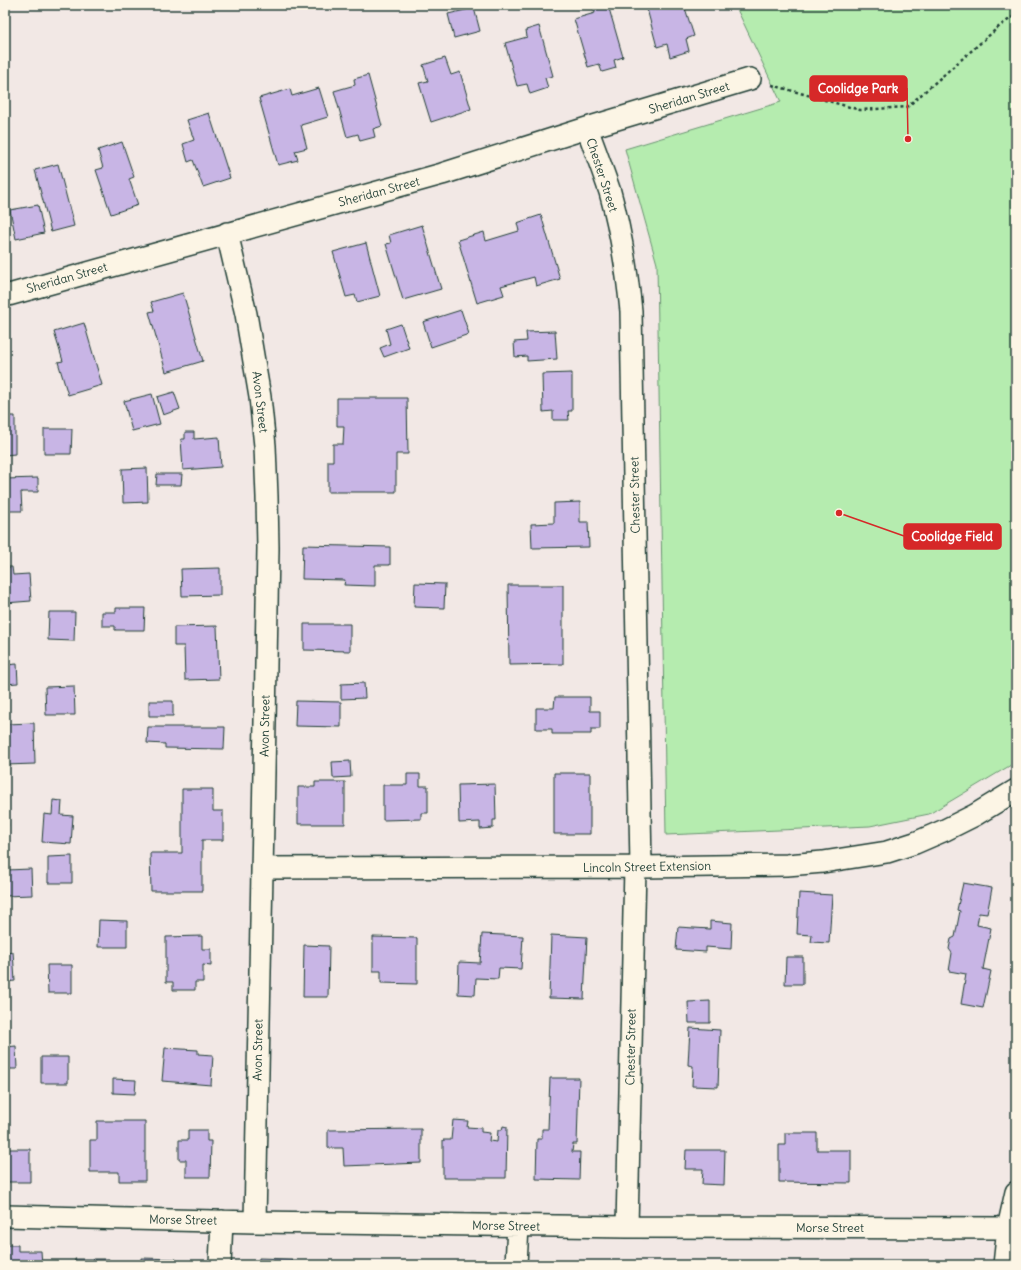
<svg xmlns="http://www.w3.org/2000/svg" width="1021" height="1270" font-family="Delius,sans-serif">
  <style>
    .green { fill: #b5ecaf; stroke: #6a9472 }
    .building { fill: #c8b5e5; stroke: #1f3d34 }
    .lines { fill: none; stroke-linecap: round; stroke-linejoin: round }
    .street-casing { stroke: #1f3d34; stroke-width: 24 }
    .path { stroke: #1f3d34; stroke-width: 2.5; stroke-dasharray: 3 3; stroke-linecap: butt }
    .street { stroke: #fcf5e5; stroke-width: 21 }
    .labels { text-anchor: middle; stroke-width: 3; stroke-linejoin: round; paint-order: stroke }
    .street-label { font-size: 12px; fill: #1f3d34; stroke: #fcf5e5 }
    .leader { fill: none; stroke: #d62828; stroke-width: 1.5 }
    .callout-dot { fill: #d62828; stroke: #fcf5e5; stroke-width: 1.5 }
    .callout { fill: #d62828; stroke: #d62828; stroke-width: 1.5 }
    .callout-label { font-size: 13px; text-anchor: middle; font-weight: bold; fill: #fff }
  </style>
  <rect width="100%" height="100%" fill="#f2e8e5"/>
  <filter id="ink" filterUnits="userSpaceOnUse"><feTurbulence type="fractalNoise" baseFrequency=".025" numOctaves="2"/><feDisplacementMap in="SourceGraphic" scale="8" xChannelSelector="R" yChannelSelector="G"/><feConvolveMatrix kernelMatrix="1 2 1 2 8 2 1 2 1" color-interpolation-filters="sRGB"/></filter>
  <g filter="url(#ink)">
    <path class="green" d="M 735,5 L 1016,5 L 1016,762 L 929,814 L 870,826 L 666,835 L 657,264 L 625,149 L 781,102 Z"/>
    <path class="building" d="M 600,5 L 608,5 L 623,57 L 614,60 L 616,68 L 602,72 L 599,64 L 588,67 L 574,19 L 595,13 L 593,7 Z
      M 646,5 L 684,5 L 694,36 L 686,39 L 689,51 L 670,57 L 667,44 L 657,47 Z
      M 474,8 L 480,31 L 454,38 L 448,14 Z
      M 539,26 L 553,76 L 545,78 L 548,88 L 530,94 L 527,84 L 517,86 L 505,43 L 527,37 L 526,30 Z
      M 445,58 L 451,75 L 460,72 L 471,109 L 431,122 L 419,83 L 428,81 L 423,65 Z
      M 368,75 L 382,126 L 373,129 L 375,137 L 360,141 L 358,134 L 347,137 L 334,91 L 355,85 L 354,79 Z
      M 319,88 L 328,117 L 301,125 L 307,148 L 295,151 L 298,160 L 278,165 L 259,98 L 290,89 L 292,96 Z
      M 209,113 L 230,178 L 203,187 L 193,160 L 188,162 L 183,144 L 194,140 L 187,120 Z
      M 122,142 L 134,177 L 129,179 L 138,205 L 111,214 L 96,170 L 103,168 L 98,150 Z
      M 58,164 L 74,226 L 51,232 L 35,170 Z
      M 38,205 L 44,233 L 16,239 L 10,210 Z
      M 541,215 L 560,279 L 536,286 L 534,277 L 501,286 L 504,295 L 477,303 L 458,240 L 484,232 L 486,241 L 519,231 L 517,223 Z
      M 422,225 L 441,289 L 403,300 L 386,244 L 391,243 L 389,235 Z
      M 366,243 L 380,296 L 357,302 L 355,295 L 346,297 L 333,252 Z
      M 183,293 L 203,361 L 166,372 L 149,312 L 154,311 L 151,302 Z
      M 461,310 L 469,334 L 431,347 L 423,322 Z
      M 84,323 L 102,385 L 68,395 L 58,362 L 63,361 L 54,332 Z
      M 401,324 L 409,348 L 384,357 L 380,348 L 390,344 L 386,329 Z
      M 555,331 L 557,359 L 527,361 L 527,356 L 515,357 L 514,342 L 527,341 L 526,332 Z
      M 572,373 L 572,411 L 568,411 L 569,420 L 553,420 L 553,411 L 543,412 L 542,374 Z
      M 174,392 L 180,409 L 163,415 L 157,397 Z
      M 152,394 L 160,424 L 132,431 L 124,401 Z
      M 337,398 L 407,398 L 408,454 L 396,454 L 396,492 L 328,492 L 328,461 L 333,461 L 333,444 L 343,444 L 344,426 L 337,426 Z
      M 5,416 L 15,416 L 15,454 L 5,455 Z
      M 44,429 L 72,429 L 71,454 L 44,454 Z
      M 185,432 L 194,432 L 194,439 L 219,437 L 221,467 L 183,470 L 181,439 L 185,439 Z
      M 147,468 L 148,502 L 123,503 L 122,469 Z
      M 157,474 L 182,474 L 181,485 L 156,485 Z
      M 38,478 L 38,492 L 21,492 L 22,511 L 5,511 L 5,479 Z
      M 580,502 L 580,522 L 588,522 L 589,547 L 532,548 L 531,524 L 554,523 L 554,503 Z
      M 303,545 L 390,547 L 390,565 L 375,565 L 375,586 L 344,585 L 345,580 L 302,579 Z
      M 5,567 L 12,567 L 13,575 L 29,574 L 31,601 L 5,603 Z
      M 220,568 L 220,595 L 182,596 L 181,569 Z
      M 415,583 L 445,584 L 444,608 L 414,607 Z
      M 508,585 L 563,585 L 563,664 L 509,665 Z
      M 116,608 L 145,608 L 144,630 L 115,630 L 115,626 L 102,626 L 102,612 L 116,612 Z
      M 49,612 L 75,612 L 74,641 L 48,640 Z
      M 304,624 L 350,624 L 350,651 L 304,650 Z
      M 217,626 L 219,679 L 185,680 L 184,646 L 174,646 L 174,627 Z
      M 17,664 L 18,683 L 5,684 L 5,665 Z
      M 364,683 L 365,698 L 341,699 L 341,684 Z
      M 74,686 L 75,715 L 46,715 L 45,687 Z
      M 555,697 L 590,697 L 590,711 L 600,711 L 600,729 L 591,729 L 591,734 L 552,734 L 552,729 L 536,729 L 536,708 L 554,708 Z
      M 149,701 L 173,701 L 173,716 L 149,716 Z
      M 296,701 L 341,702 L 341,727 L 295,726 Z
      M 34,723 L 35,764 L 5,765 L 5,724 Z
      M 148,727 L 225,727 L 224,749 L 165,748 L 165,744 L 147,743 Z
      M 350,761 L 351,777 L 333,778 L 332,762 Z
      M 554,773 L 590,773 L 590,834 L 554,834 Z
      M 407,774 L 420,774 L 420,786 L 428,786 L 428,813 L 421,813 L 421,819 L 383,820 L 383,785 L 407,785 Z
      M 315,782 L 345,782 L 345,824 L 298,824 L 298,787 L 315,787 Z
      M 495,784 L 496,820 L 493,820 L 493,828 L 480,829 L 480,822 L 459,823 L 458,785 Z
      M 5,788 L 8,826 L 5,826 Z
      M 182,789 L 213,789 L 213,811 L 223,811 L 223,840 L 202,840 L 202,891 L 151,891 L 150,853 L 182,853 Z
      M 53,800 L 62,801 L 61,815 L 73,816 L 71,844 L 42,842 L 44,814 L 52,815 Z
      M 72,856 L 72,883 L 48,883 L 48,857 Z
      M 6,859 L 7,870 L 31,869 L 32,895 L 5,896 L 5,860 Z
      M 963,883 L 992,888 L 987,914 L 979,913 L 977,925 L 991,928 L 983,969 L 991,971 L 983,1008 L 961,1004 L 966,974 L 949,971 L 952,953 L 949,949 L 951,939 L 955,937 L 960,911 L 957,910 Z
      M 799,893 L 832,895 L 829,943 L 811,942 L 812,935 L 797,934 Z
      M 99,920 L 127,921 L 127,947 L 98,947 Z
      M 710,921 L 732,923 L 731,949 L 706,947 L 706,952 L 676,950 L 678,927 L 710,929 Z
      M 482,934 L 523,936 L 521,969 L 499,968 L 498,979 L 476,978 L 475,995 L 458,994 L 459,962 L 480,963 Z
      M 551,935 L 587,937 L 584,999 L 549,998 Z
      M 202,936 L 202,949 L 211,949 L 211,966 L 203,965 L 203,982 L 195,982 L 195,990 L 173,990 L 173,982 L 166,982 L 166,937 Z
      M 373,937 L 417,938 L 417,984 L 381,983 L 381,971 L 373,971 Z
      M 304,945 L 329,946 L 328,997 L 303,997 Z
      M 5,947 L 5,953 L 13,952 L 15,981 L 5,982 Z
      M 786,957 L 803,957 L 803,984 L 785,984 Z
      M 47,965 L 72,965 L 72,993 L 48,993 Z
      M 710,1001 L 710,1023 L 689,1023 L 688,1002 Z
      M 690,1028 L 720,1030 L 718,1087 L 692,1086 L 693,1066 L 688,1065 Z
      M 5,1041 L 6,1047 L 16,1046 L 17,1069 L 7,1069 L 7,1077 L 5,1077 Z
      M 165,1048 L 198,1050 L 198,1054 L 213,1055 L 211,1085 L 162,1081 Z
      M 41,1057 L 68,1057 L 68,1083 L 41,1083 Z
      M 550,1078 L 579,1078 L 577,1144 L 573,1144 L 572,1152 L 580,1152 L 579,1180 L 536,1179 L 537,1139 L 542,1139 L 542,1129 L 548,1129 Z
      M 113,1079 L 136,1080 L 135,1094 L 113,1093 Z
      M 453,1120 L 468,1121 L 467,1127 L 481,1128 L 481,1132 L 490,1133 L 489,1141 L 497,1142 L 498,1130 L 502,1130 L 503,1126 L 507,1127 L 506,1178 L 443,1178 L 443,1140 L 451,1140 Z
      M 97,1121 L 145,1121 L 145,1181 L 119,1181 L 119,1172 L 90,1172 L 90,1140 L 97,1140 Z
      M 421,1129 L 421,1163 L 344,1166 L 343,1148 L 328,1148 L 328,1130 Z
      M 188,1130 L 207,1130 L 207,1141 L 211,1141 L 210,1177 L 186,1177 L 186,1160 L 179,1160 L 179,1140 L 188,1140 Z
      M 785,1133 L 817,1133 L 817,1150 L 851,1150 L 851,1183 L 779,1182 L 779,1145 L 785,1145 Z
      M 5,1149 L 30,1149 L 30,1182 L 5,1182 Z
      M 686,1150 L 725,1150 L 724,1185 L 702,1184 L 703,1169 L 685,1169 Z
      M 5,1245 L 18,1245 L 18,1251 L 41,1251 L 42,1265 L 5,1265 Z
      M 141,1258 L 176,1259 L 175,1265 L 141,1265 Z
      M 259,1258 L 292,1259 L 292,1265 L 259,1265 Z
      M 75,1259 L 109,1259 L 109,1265 L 75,1265 Z"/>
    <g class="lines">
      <g class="street-casing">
        <path id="street" d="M 587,128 C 595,150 603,171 610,192 C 621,231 627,271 631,311 L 641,867
          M 227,233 L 246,314 L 260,397 L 265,446 L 267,497 L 268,548 L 265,722 L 255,1222
          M 5,296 L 442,174 L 587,128 L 750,79
          M 262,868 L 641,867 L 787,865 L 823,862 L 887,852 L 915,843 L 945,830 L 975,815 L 1016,790
          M 5,1216 L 255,1222 L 627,1227 L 1008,1228
          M 627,1227 L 635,867
          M 220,1265 L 222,1221
          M 516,1265 L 518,1226
          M 1004,1265 L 1008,1228 L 1016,1192"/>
      </g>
      <path class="path" d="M 772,85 L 860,110 L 907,107 L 1001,25 L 1016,15"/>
      <use href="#street" class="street"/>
    </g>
  </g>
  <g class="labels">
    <g class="street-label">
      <text transform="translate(689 98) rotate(-17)" y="4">Sheridan Street</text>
      <text transform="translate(602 175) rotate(72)" y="4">Chester Street</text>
      <text transform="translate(379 192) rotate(-15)" y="4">Sheridan Street</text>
      <text transform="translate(67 278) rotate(-16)" y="4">Sheridan Street</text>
      <text transform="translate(260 402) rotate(83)" y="4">Avon Street</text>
      <text transform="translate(635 495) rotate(-91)" y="4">Chester Street</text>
      <text transform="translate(265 726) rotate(-89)" y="4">Avon Street</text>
      <text transform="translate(647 867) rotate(-1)" y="4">Lincoln Street Extension</text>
      <text transform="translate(631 1047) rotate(-89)" y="4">Chester Street</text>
      <text transform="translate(258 1050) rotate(-89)" y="4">Avon Street</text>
      <text transform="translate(183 1220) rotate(1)" y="4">Morse Street</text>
      <text transform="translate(506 1226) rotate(1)" y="4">Morse Street</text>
      <text x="830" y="1232">Morse Street</text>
    </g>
  </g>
  <path class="leader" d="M908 139L907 88M839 513L904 536"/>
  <g class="callout-dot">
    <circle cx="908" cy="139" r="4"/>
    <circle cx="839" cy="513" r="4"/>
  </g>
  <g class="callout">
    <rect x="810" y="76" width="97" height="25" rx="4"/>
    <rect x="904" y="524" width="97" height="25" rx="4"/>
  </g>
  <g class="callout-label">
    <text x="858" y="93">Coolidge Park</text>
    <text x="952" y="541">Coolidge Field</text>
  </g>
  <rect width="1021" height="1270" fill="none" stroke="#fcf5e5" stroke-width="20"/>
  <rect x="10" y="10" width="1001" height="1250" fill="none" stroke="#1f3d34" stroke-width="1.5" filter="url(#ink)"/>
</svg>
